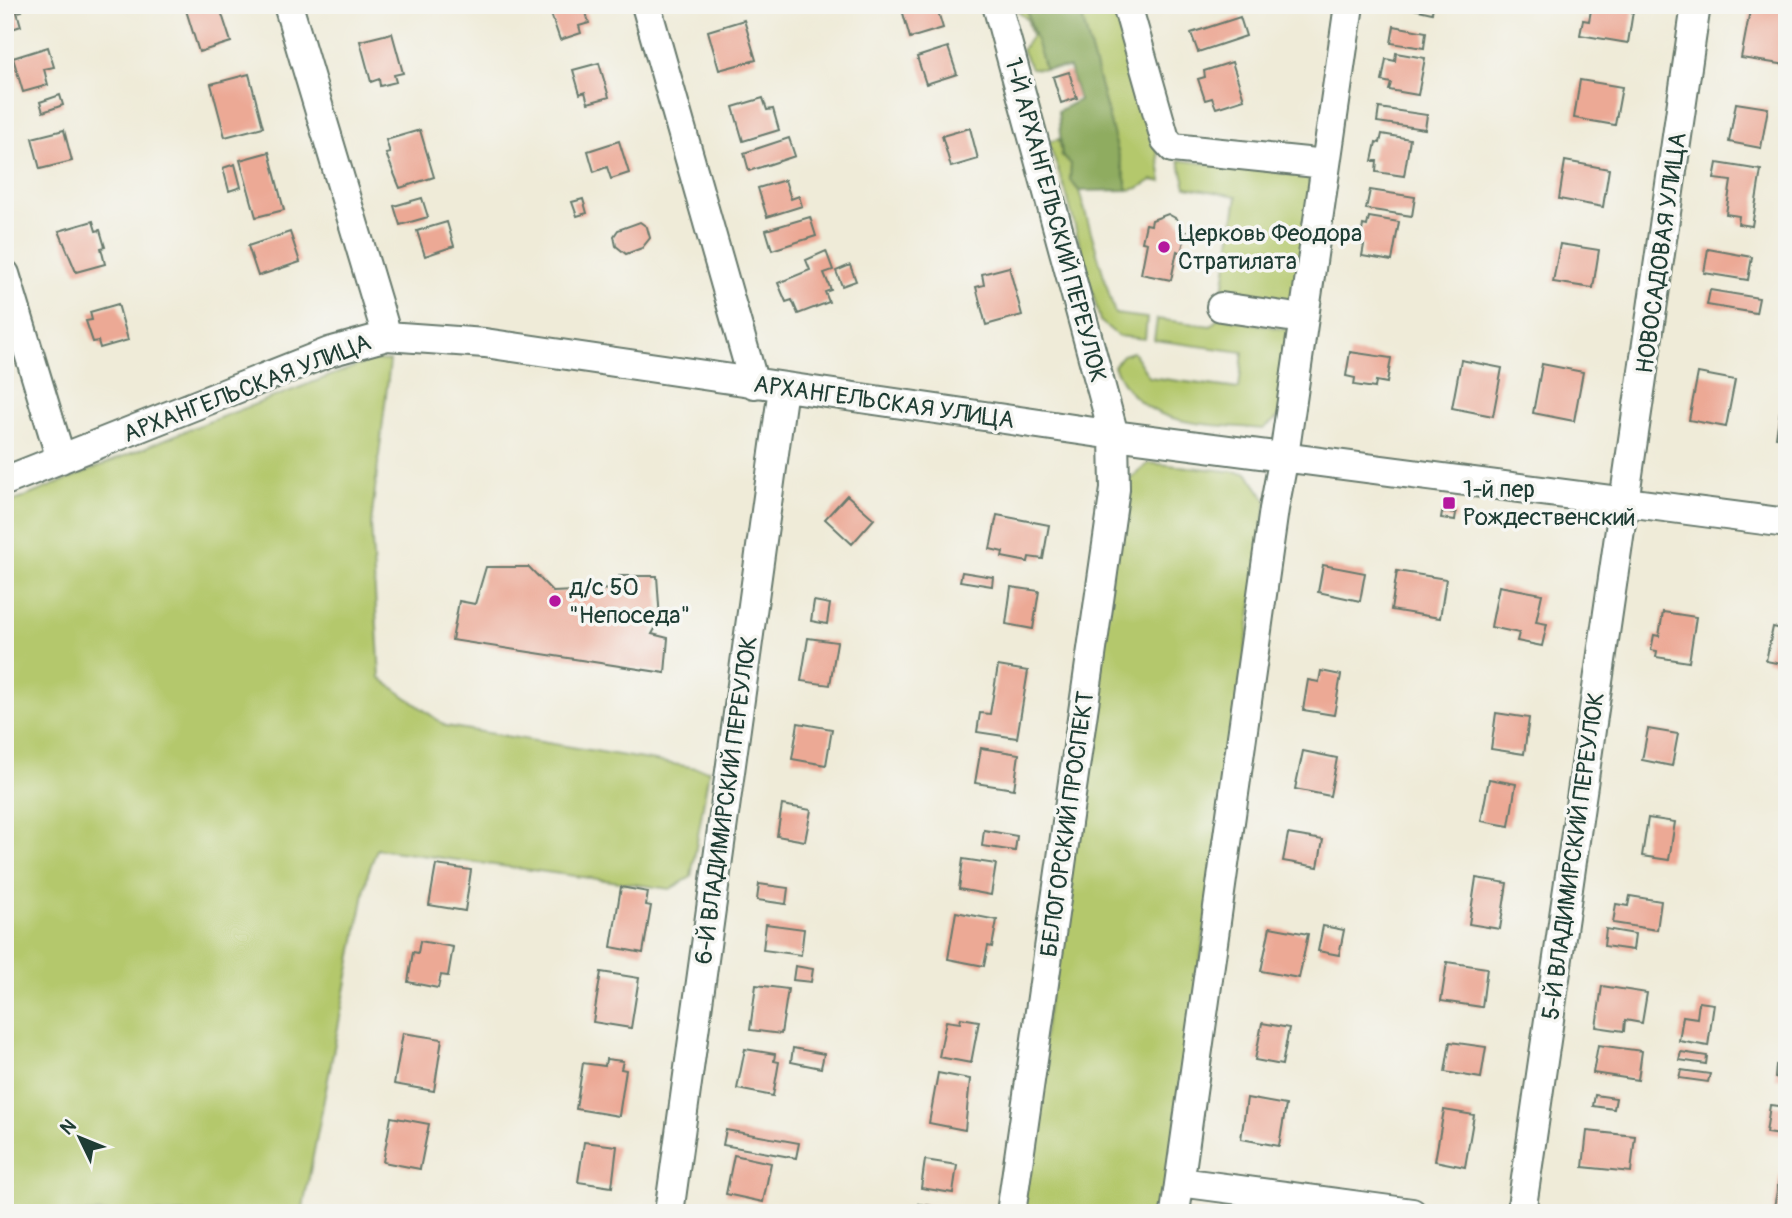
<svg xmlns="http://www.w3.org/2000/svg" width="1792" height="1218" font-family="Pangolin,sans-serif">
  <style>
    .green { fill: #b4c86c; stroke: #6a8250; stroke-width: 2 }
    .forest { fill: #8fac60; stroke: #57744a; stroke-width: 2 }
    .building { fill: #eca995 }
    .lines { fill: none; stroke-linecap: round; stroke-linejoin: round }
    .minor-casing { stroke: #687a6d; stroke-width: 32 }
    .minor { stroke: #fff; stroke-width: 28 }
    .poi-dot { fill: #b5179e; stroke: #f6f6f2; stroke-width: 2.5 }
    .labels { text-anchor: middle; stroke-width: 7; stroke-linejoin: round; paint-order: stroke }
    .street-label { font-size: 24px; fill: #1f3d34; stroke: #f6f6f2 }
    .poi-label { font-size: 24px; fill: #1f3d34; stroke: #f6f6f2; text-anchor: start }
  </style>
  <rect width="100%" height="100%" fill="#f6f6f2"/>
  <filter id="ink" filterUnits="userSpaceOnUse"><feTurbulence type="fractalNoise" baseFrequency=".0143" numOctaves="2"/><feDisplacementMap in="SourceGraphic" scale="14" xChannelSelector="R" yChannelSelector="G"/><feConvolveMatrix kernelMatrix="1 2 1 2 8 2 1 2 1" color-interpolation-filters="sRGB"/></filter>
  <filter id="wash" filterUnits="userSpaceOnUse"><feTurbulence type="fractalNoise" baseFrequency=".00686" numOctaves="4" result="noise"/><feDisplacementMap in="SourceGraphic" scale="28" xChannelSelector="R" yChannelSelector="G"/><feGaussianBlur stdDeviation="1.57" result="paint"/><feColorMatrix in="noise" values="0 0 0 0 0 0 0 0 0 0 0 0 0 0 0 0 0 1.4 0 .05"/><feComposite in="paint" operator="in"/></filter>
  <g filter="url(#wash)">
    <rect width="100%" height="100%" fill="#efebd8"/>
    <path class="green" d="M 1010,5 L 1025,5 L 1045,69 L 1031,68 L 1022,50 L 1032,35 L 1027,19 Z
      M 1079,5 L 1118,5 L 1157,147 L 1162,182 L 1152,180 L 1139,188 L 1128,190 Z
      M 1059,139 L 1062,156 L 1071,164 L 1070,180 L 1079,191 L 1115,314 L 1147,318 L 1145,339 L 1118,336 L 1100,321 L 1066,192 L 1048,142 Z
      M 1179,160 L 1307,176 L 1313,188 L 1294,302 L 1285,307 L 1222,298 L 1237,196 L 1186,187 Z
      M 1219,317 L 1288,330 L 1293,340 L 1281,415 L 1263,429 C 1205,423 1141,430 1114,366 L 1123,355 L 1133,352 L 1149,377 L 1239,389 L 1243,352 L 1154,340 L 1157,319 L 1211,326 Z
      M 372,360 L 390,361 L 371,524 L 380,678 L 446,726 L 709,770 L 691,877 L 670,889 L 377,849 L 368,873 L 302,1213 L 5,1213 L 5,505 L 195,427 Z
      M 1149,463 L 1247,473 L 1267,501 L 1164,1213 L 1018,1213 L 1124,484 Z"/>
    <path class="forest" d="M 1025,5 L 1079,5 L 1128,190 L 1079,191 L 1070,180 L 1071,164 L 1062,156 L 1058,111 L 1079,100 L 1069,68 L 1045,69 Z"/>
    <g id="blocks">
      <path class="building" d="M 5,5 L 20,5 L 22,11 L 17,12 L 21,26 L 9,30 Z
        M 219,5 L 231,42 L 199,52 L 185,7 Z
        M 548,5 L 584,5 L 589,23 L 579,26 L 581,33 L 560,40 Z
        M 936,5 L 943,28 L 910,38 L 901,6 Z
        M 1396,5 L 1433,5 L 1432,13 Z
        M 1592,5 L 1634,5 L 1628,43 L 1580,35 L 1583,20 L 1589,21 Z
        M 1751,5 L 1787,7 L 1787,65 L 1741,58 Z
        M 1240,17 L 1246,36 L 1198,52 L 1191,33 Z
        M 744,20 L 756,60 L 719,70 L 708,31 Z
        M 1394,26 L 1426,32 L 1424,48 L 1391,43 Z
        M 392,33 L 403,73 L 394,75 L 396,82 L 380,86 L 379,79 L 371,82 L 360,41 Z
        M 48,47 L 54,67 L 44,69 L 48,85 L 23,92 L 13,58 Z
        M 948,47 L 957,74 L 926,84 L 917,57 Z
        M 1396,53 L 1425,58 L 1418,95 L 1389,90 L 1391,83 L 1382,81 L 1386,59 L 1395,61 Z
        M 1232,62 L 1244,99 L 1216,108 L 1212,98 L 1205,100 L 1198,79 L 1205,77 L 1204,71 Z
        M 599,63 L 609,97 L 588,103 L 585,92 L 580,94 L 573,70 Z
        M 1069,72 L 1077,98 L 1061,103 L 1053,77 Z
        M 249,74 L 263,127 L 225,137 L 211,84 Z
        M 1580,80 L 1622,87 L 1615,125 L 1574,118 Z
        M 60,95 L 63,105 L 43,112 L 40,102 Z
        M 763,98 L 767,110 L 773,109 L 779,130 L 743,141 L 733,107 Z
        M 1736,103 L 1768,108 L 1761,148 L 1729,142 Z
        M 1379,108 L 1427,115 L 1425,129 L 1377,122 Z
        M 970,128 L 978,159 L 951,167 L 942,136 Z
        M 64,130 L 72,161 L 40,169 L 32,138 Z
        M 420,130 L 434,177 L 400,188 L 386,154 L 390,153 L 386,140 Z
        M 1382,134 L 1410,139 L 1404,176 L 1376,172 L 1377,161 L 1372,161 L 1376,142 L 1380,143 Z
        M 789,138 L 795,156 L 749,171 L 744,153 Z
        M 619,141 L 629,173 L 611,179 L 607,167 L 594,172 L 588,151 Z
        M 269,152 L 284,210 L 256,217 L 240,160 Z
        M 1565,161 L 1609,169 L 1603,207 L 1559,199 Z
        M 1717,163 L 1761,170 L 1752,226 L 1738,224 L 1739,216 L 1726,214 L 1731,181 L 1714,179 Z
        M 235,164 L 241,187 L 229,191 L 223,168 Z
        M 785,180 L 791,199 L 799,196 L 802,206 L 767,217 L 758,188 Z
        M 1370,190 L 1415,197 L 1412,216 L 1366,209 Z
        M 422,198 L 428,217 L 400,225 L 394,206 Z
        M 583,199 L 587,213 L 577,216 L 572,202 Z
        M 1168,214 L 1177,219 L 1182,226 L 1181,231 L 1186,232 L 1181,253 L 1177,251 L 1171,280 L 1141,274 L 1147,243 L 1142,242 L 1146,224 L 1151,225 L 1152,220 Z
        M 810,217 L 816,236 L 772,250 L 766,230 Z
        M 1369,217 L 1399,222 L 1392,261 L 1362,256 L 1364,245 L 1360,244 L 1363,225 L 1367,226 Z
        M 93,221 L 96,231 L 100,230 L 105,247 L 101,248 L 105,264 L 76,272 L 59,231 Z
        M 447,222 L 454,246 L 425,256 L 417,231 Z
        M 640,222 L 647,227 L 650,238 L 642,248 L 626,254 L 616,246 L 614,236 L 618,230 Z
        M 290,232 L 300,262 L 258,276 L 248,246 Z
        M 1560,244 L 1599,250 L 1593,288 L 1553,282 Z
        M 1708,249 L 1752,257 L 1748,280 L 1704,273 Z
        M 826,251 L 833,270 L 824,273 L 831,290 L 825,292 L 829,302 L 798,314 L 792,300 L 786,302 L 778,283 L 810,270 L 806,260 Z
        M 850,265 L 856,281 L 842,286 L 836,271 Z
        M 1009,267 L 1022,315 L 986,325 L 976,287 L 984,285 L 982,274 Z
        M 1710,290 L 1759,298 L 1756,313 L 1707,305 Z
        M 118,304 L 128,340 L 100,348 L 98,341 L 93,342 L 86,321 L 92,320 L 90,312 Z
        M 1350,352 L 1391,358 L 1387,383 L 1376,381 L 1375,388 L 1354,385 L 1355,378 L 1346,376 Z
        M 1461,360 L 1502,368 L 1493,416 L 1452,408 Z
        M 1542,364 L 1583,372 L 1574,421 L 1533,413 Z
        M 1698,373 L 1735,380 L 1726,427 L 1689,420 Z
        M 1782,398 L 1787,399 L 1787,439 L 1776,437 Z
        M 847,495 L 874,519 L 852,544 L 825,519 Z
        M 1442,512 L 1456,513 L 1455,520 L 1441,518 Z
        M 997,515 L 1049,525 L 1043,559 L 1029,557 L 1028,562 L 1002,557 L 1003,552 L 990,549 Z
        M 1323,565 L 1365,573 L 1360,601 L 1318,592 Z
        M 486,567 L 529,567 L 553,592 L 615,589 L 619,576 L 657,576 L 660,620 L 652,634 L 668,638 L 665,673 L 452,640 L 459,601 L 475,604 Z
        M 1397,571 L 1446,579 L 1440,618 L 1391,610 Z
        M 962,572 L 993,577 L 992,586 L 960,581 Z
        M 1499,586 L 1542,594 L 1536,622 L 1547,624 L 1542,646 L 1517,641 L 1519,633 L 1491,627 Z
        M 1011,587 L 1039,591 L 1033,629 L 1006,624 Z
        M 814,601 L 830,604 L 827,624 L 811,621 Z
        M 1663,612 L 1696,617 L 1689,662 L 1656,657 L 1657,651 L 1651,650 L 1654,635 L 1659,636 Z
        M 1773,627 L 1787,630 L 1787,665 L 1766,661 Z
        M 808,638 L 837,642 L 830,685 L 801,681 Z
        M 998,666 L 1028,671 L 1017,738 L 977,732 L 980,713 L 990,714 Z
        M 1321,671 L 1341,675 L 1334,715 L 1303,710 L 1308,680 L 1319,682 Z
        M 1496,713 L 1529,718 L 1524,754 L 1491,749 Z
        M 798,723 L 832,729 L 826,765 L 792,759 Z
        M 1648,729 L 1678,734 L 1672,766 L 1642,760 Z
        M 981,748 L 1019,754 L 1014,789 L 975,783 Z
        M 1303,751 L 1337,758 L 1330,796 L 1295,789 Z
        M 1489,779 L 1516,784 L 1509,826 L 1481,821 Z
        M 782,805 L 811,810 L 805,841 L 777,836 Z
        M 1648,818 L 1675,822 L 1669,860 L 1642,856 Z
        M 984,830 L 1017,836 L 1015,851 L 982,846 Z
        M 1288,834 L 1323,840 L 1318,867 L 1283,861 Z
        M 963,859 L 996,864 L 991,895 L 959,889 Z
        M 436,865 L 471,870 L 465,911 L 429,905 Z
        M 1476,878 L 1507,883 L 1500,929 L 1469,924 Z
        M 759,884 L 788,888 L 786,904 L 757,900 Z
        M 621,887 L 648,892 L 646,905 L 651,906 L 643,953 L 611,947 Z
        M 1630,896 L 1661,901 L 1657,930 L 1613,923 L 1616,904 L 1628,906 Z
        M 956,912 L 997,920 L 992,947 L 988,946 L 984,966 L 948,959 Z
        M 766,924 L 804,929 L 801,955 L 763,950 Z
        M 1323,926 L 1344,930 L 1339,955 L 1318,951 Z
        M 1270,927 L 1308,934 L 1299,978 L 1261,971 Z
        M 1606,929 L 1635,934 L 1633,950 L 1604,946 Z
        M 420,941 L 453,947 L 448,976 L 441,975 L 438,988 L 408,982 L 413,952 L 418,953 Z
        M 1447,962 L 1487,968 L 1482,1007 L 1441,1001 Z
        M 795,966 L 813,969 L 811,982 L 793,980 Z
        M 601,972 L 639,978 L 631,1028 L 593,1022 Z
        M 756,985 L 788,989 L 781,1034 L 750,1030 Z
        M 1602,986 L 1647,993 L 1642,1023 L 1625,1020 L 1624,1031 L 1596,1027 Z
        M 1699,1002 L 1714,1004 L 1708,1046 L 1679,1041 L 1683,1016 L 1697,1018 Z
        M 961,1018 L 979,1021 L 971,1063 L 939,1057 L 946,1021 L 960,1023 Z
        M 1262,1023 L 1289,1028 L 1282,1065 L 1255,1060 Z
        M 403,1033 L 442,1039 L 434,1091 L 394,1084 Z
        M 1450,1042 L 1486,1047 L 1481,1078 L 1445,1072 Z
        M 1598,1045 L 1642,1051 L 1638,1080 L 1593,1073 Z
        M 793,1048 L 824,1054 L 821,1068 L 791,1062 Z
        M 745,1049 L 775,1054 L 774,1061 L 779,1062 L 773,1096 L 737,1089 Z
        M 1681,1052 L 1707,1056 L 1706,1064 L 1679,1060 Z
        M 606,1059 L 623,1061 L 621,1069 L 626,1070 L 619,1116 L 576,1109 L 583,1063 L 605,1066 Z
        M 1776,1065 L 1787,1067 L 1787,1079 L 1775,1078 Z
        M 1681,1070 L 1710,1074 L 1708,1082 L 1679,1078 Z
        M 938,1073 L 970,1079 L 965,1130 L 929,1123 Z
        M 1595,1095 L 1616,1098 L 1614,1109 L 1593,1106 Z
        M 1247,1098 L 1286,1105 L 1279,1146 L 1241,1139 Z
        M 1770,1105 L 1787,1107 L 1787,1136 L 1766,1133 Z
        M 1444,1110 L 1474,1115 L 1465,1167 L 1435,1161 Z
        M 391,1117 L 429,1124 L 420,1169 L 383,1162 Z
        M 726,1130 L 799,1143 L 796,1158 L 723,1145 Z
        M 1587,1131 L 1635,1136 L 1631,1172 L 1583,1167 Z
        M 584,1142 L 617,1146 L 612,1187 L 578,1182 Z
        M 734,1155 L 771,1163 L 763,1202 L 726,1194 Z
        M 925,1160 L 957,1165 L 953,1193 L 921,1188 Z
        M 1780,1174 L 1787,1176 L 1787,1213 L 1773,1213 Z
        M 919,1204 L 966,1211 L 966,1213 L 918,1213 Z"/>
    </g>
  </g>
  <g filter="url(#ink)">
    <use href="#blocks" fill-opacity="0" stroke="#687a6d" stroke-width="2"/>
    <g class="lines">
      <g class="minor-casing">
        <path id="minor" d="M 288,5 L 387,336
          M 646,5 L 754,384
          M 997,5 L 1114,435 L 1115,489 L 1011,1213
          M 1127,5 L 1165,139 L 1173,148 L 1326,164
          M 5,274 L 61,459
          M 1221,307 L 1303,319
          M 5,481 L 329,352 L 387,336 L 485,343 L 1114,435 L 1787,523
          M 1180,1182 L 1412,1213
          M 669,1213 L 783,388
          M 1175,1213 L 1274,509 L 1284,456 L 1349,5
          M 1521,1213 L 1696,5"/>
      </g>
      <use href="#minor" class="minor"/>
    </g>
  </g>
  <g class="poi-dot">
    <circle cx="1164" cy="247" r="7"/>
    <rect x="1442" y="496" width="14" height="14" rx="3.5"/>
    <circle cx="555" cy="601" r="7"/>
  </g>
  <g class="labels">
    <g class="street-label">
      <text transform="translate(1056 220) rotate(75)" y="8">1-Й АРХАНГЕЛЬСКИЙ ПЕРЕУЛОК</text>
      <text transform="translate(1661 253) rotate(-82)" y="8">НОВОСАДОВАЯ УЛИЦА</text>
      <text transform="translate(247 388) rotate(-21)" y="8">АРХАНГЕЛЬСКАЯ УЛИЦА</text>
      <text transform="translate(884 402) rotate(8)" y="8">АРХАНГЕЛЬСКАЯ УЛИЦА</text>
      <text transform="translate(726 800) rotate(-82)" y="8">6-Й ВЛАДИМИРСКИЙ ПЕРЕУЛОК</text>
      <text transform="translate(1067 824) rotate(-82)" y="8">БЕЛОГОРСКИЙ ПРОСПЕКТ</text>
      <text transform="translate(1573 856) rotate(-82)" y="8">5-Й ВЛАДИМИРСКИЙ ПЕРЕУЛОК</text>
    </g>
    <g class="poi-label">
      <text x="1178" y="241">Церковь Феодора<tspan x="1178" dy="28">Стратилата</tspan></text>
      <text x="1463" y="497">1-й пер<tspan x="1463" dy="28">Рождественский</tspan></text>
      <text x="569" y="595">д/с 50<tspan x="569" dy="28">"Непоседа"</tspan></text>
    </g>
  </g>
  <rect width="1792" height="1218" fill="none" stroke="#f6f6f2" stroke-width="28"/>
  <g transform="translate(80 1138) rotate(313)" stroke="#f6f6f2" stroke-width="5" paint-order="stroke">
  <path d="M0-5L12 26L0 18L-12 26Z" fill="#1f3d34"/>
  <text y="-10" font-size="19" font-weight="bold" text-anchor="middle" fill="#1f3d34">N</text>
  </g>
</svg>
